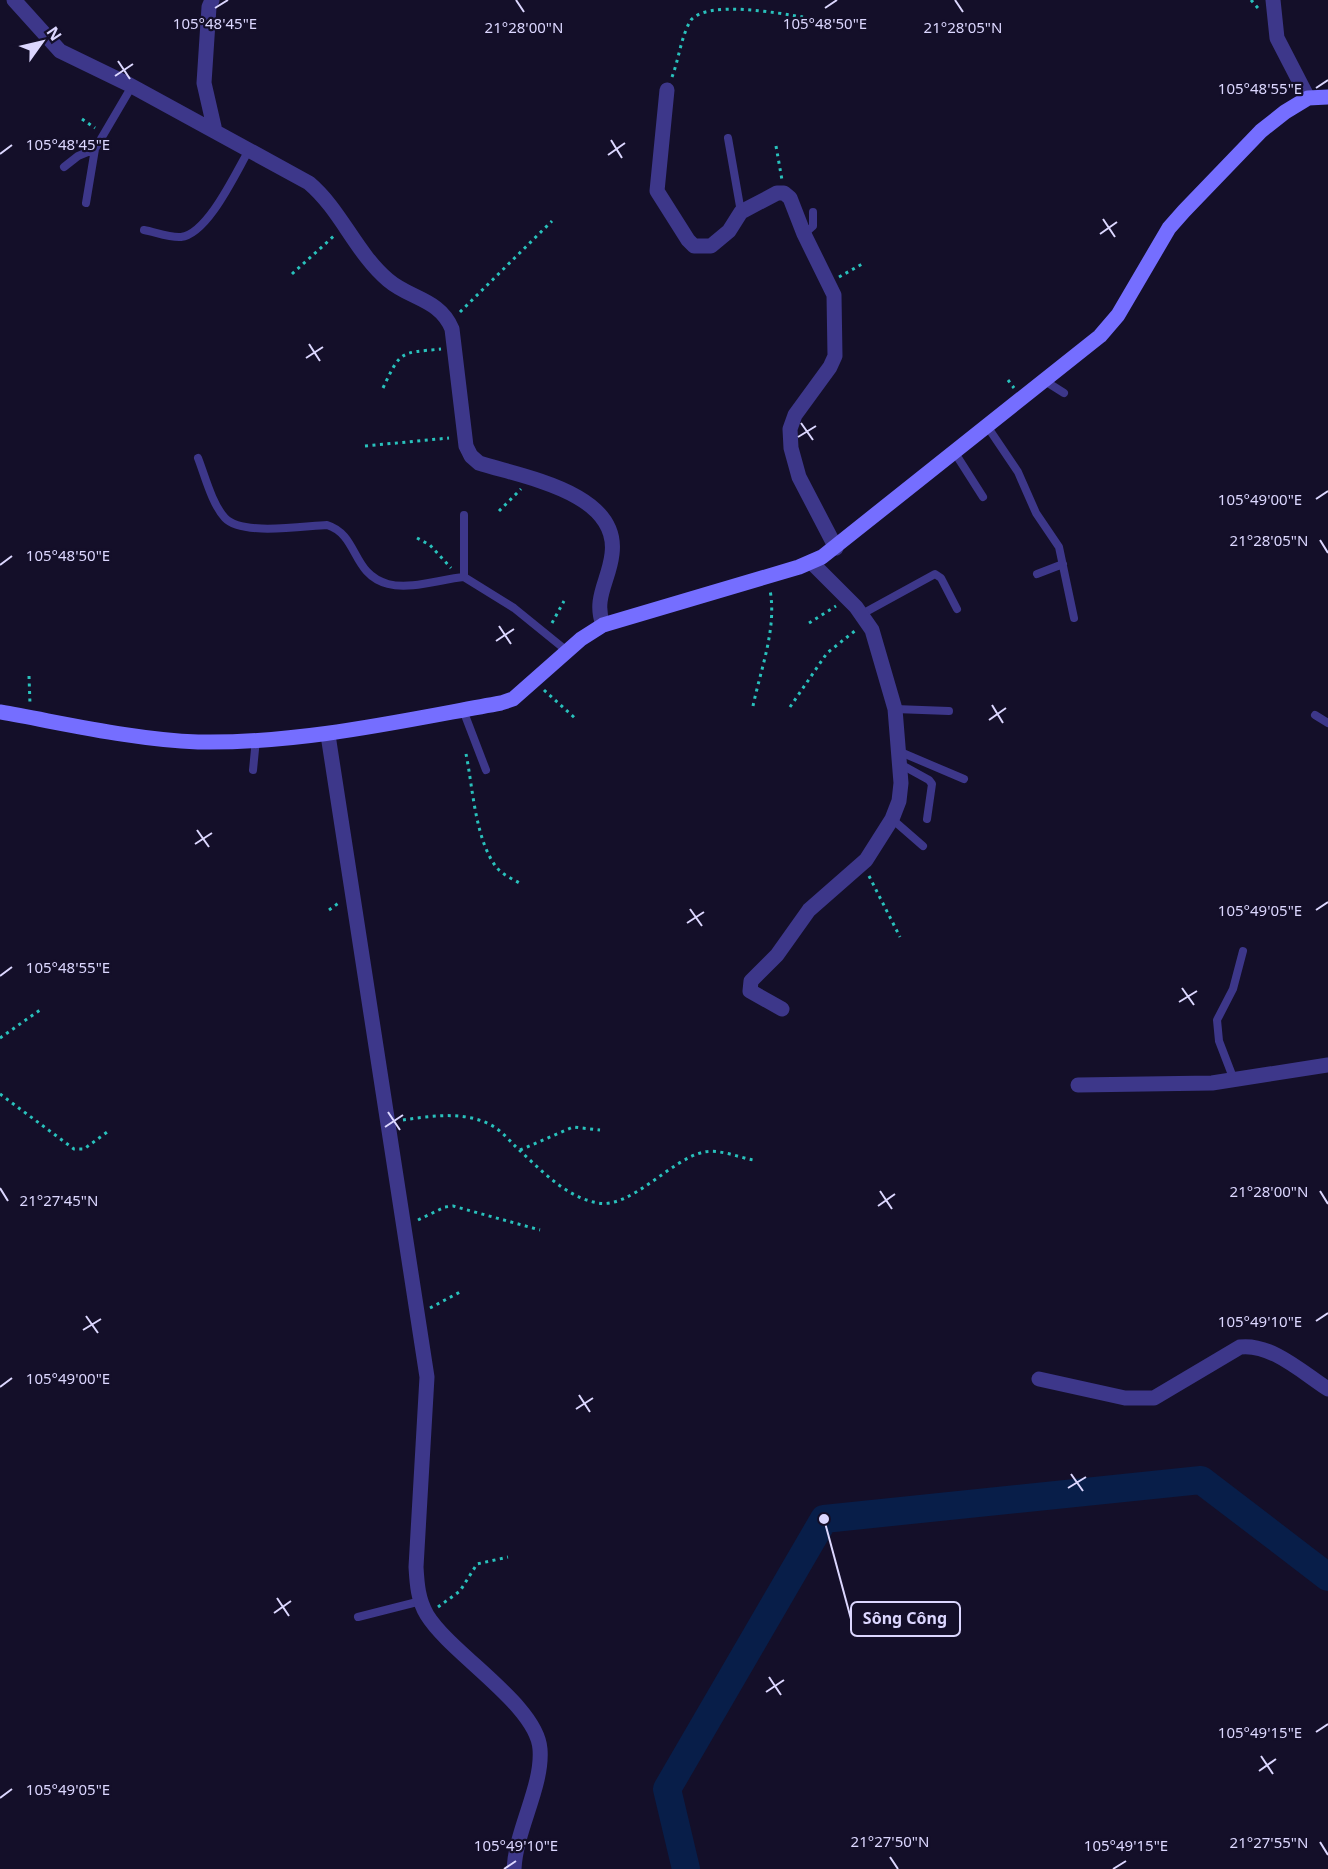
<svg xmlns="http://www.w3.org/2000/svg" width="1328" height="1869" font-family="'Noto Sans',sans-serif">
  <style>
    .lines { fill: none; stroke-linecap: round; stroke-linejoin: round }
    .river { stroke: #081e49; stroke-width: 28 }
    .path { stroke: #29c1bc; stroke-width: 3; stroke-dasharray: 3 4.5; stroke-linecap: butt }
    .service { stroke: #3d378a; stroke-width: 8 }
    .minor { stroke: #3d378a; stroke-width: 15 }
    .secondary { stroke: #756eff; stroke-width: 15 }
    .ticks { fill: none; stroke: #dcd7ff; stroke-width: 2 }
    .ticks-label { font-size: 15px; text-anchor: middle; fill: #dcd7ff; stroke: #140f29; stroke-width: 4.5; stroke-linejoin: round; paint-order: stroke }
    .leader { fill: none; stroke: #dcd7ff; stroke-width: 2 }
    .callout-dot { fill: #dcd7ff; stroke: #140f29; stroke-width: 2 }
    .callout { fill: #140f29; stroke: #dcd7ff; stroke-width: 2 }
    .callout-label { font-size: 16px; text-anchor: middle; font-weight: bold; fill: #dcd7ff }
  </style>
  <rect width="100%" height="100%" fill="#140f29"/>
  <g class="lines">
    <path class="river" d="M 686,1869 L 667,1789 L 824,1519 L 1201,1480 L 1328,1577"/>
    <path class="path" d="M 1251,0 L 1258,8
      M 672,77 C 679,59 681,36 691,20 C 708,0 777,13 803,17
      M 82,119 L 95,128
      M 776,146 L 782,180
      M 292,274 L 335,235
      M 839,277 L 864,263
      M 460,312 L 552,221
      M 1008,380 L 1014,388
      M 383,388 C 401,350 400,353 441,349
      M 365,446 L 449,438
      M 499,511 L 521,489
      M 417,538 L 430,545 L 451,568
      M 552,623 L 564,601
      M 809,623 L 836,606
      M 29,676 L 30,704
      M 544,690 L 577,720
      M 753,706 C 761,668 777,628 770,590
      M 790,707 L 827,653 L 856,630
      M 466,754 C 473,788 475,840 497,868 C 503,875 513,879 521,884
      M 869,876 L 900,937
      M 329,910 L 340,902
      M 0,1038 L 40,1010
      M 0,1094 L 74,1149 L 84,1149 L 110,1130
      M 403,1120 C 430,1116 463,1111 489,1124 C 500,1129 508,1139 516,1147 C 540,1169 565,1197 598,1203 C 631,1209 671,1159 704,1152 C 719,1149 738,1157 753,1160
      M 520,1150 L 573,1127 L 600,1130
      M 418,1220 L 445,1207 L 453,1206 L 540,1230
      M 430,1308 L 460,1292
      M 438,1607 L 460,1591 L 477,1564 L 508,1557"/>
    <path class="service" d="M 728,138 L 741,212
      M 64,167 L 78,156 L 95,149 L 132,86
      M 86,203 L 95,149
      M 144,230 C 155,232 170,238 181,237 C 208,234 236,172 249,150
      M 804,234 L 813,226 L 813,212
      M 1045,381 L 1064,393
      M 987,426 L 1018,472 L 1036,513 L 1059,547 L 1074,618
      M 955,453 L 983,497
      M 198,458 C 205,476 212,504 225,518 C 242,536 303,526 327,525 C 359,535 351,574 388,584 C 411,590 441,579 464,577 L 464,515
      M 1037,574 L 1063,564
      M 464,577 L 514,608 L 567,651
      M 862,614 L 935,574 L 941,578 L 957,609
      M 895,709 L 949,711
      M 463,710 L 486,770
      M 1315,715 L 1328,723
      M 898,751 L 964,779
      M 900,764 L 929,780 L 932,784 L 927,819
      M 253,770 L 256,739
      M 892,819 L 923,846
      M 1234,1080 L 1219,1041 L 1217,1020 L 1233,989 L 1243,951
      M 358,1617 L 421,1601"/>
    <path class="minor" d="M 14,0 L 60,51 L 128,84 L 309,183 C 341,210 356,253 388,280 C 410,299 440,299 452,329 L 466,446 L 471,456 L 479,463 C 522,477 620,492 612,554 C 609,581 593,598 603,625
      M 212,0 L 209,7 L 204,83 L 215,131
      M 1273,0 L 1277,38 L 1308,98
      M 667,90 L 657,191 L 688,240 L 694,246 L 711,246 L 729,231 L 741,212 L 777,193 L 784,193 L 790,198 L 804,234 L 834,295 L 835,356 L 830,367 L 795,415 L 790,429 L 791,448 L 799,477 L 836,548
      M 328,735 L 427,1377 L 416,1567 C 417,1584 418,1600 427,1615 C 451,1654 537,1705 540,1749 C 543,1786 516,1829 514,1869
      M 782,1009 L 750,991 L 751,981 L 777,955 L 809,910 L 866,860 L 892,819 L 899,801 L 901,783 L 895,709 L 872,630 L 856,607 L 811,562
      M 1078,1085 L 1212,1083 L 1328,1065
      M 1039,1379 L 1125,1398 L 1154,1398 L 1240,1347 C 1271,1343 1303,1373 1328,1389"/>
    <path class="secondary" d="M 0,712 C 63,723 135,740 198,742 C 300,744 401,721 501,703 L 513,699 L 581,639 L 603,625 L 799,567 L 822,557 L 1100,336 L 1118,315 L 1169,228 L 1184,211 L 1261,131 L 1285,112 L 1308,98 L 1328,97"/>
  </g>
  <path class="ticks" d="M 516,0 L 524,12M 955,0 L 963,12M 215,8 L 228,0M 825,8 L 837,0M 118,61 L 130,79M 115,76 L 133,64M 1316,88 L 1328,80M 611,140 L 622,158M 0,154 L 12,145M 608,155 L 625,143M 1103,219 L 1115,237M 1100,234 L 1117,222M 309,344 L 320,361M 306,358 L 323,347M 801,423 L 813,440M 798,437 L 816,426M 1316,499 L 1328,491M 1320,540 L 1328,553M 0,565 L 12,556M 499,626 L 511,644M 496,641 L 514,629M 992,705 L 1003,723M 989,720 L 1006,708M 197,830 L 209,847M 195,844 L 212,833M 690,909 L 702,926M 1316,910 L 1328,902M 687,923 L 704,912M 0,976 L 12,967M 1182,988 L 1194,1005M 1179,1002 L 1197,991M 388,1112 L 400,1130M 385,1127 L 403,1115M 0,1188 L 8,1201M 880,1191 L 892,1209M 1320,1191 L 1328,1204M 878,1206 L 895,1194M 86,1316 L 98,1333M 1316,1321 L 1328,1313M 83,1330 L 101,1319M 0,1387 L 12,1378M 579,1395 L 590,1412M 576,1409 L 593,1398M 1071,1474 L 1083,1491M 1068,1488 L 1086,1477M 277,1598 L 289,1616M 274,1613 L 291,1601M 769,1677 L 781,1695M 766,1692 L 784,1680M 1316,1732 L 1328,1724M 1261,1756 L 1273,1774M 1259,1771 L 1276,1759M 0,1798 L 12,1789M 1320,1842 L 1328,1855M 890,1857 L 898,1869M 504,1869 L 516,1861M 1113,1869 L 1126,1861"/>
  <g class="ticks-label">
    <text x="825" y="29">105°48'50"E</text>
    <text x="215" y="29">105°48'45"E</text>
    <text x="524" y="33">21°28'00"N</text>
    <text x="963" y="33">21°28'05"N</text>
    <text x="1260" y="94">105°48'55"E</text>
    <text x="68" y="150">105°48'45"E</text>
    <text x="1260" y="505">105°49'00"E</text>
    <text x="1269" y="546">21°28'05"N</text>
    <text x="68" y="561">105°48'50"E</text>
    <text x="1260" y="916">105°49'05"E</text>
    <text x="68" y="973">105°48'55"E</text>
    <text x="1269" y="1197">21°28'00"N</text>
    <text x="59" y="1206">21°27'45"N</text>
    <text x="1260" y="1327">105°49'10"E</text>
    <text x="68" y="1384">105°49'00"E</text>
    <text x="1260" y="1738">105°49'15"E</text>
    <text x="68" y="1795">105°49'05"E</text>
    <text x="890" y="1847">21°27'50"N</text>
    <text x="1269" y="1848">21°27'55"N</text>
    <text x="516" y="1851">105°49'10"E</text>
    <text x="1126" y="1851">105°49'15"E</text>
  </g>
  <path class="leader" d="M824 1519L851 1619"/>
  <circle class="callout-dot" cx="824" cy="1519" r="6"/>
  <rect class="callout" x="851" y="1602" width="109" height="34" rx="6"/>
  <g class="callout-label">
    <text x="905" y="1624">Sông Công</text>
  </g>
  <g transform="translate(42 42) rotate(56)" stroke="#140f29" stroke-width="4.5" paint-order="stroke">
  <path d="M0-4.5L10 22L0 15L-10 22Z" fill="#dcd7ff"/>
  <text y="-9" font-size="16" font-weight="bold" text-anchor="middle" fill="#dcd7ff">N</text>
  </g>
</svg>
